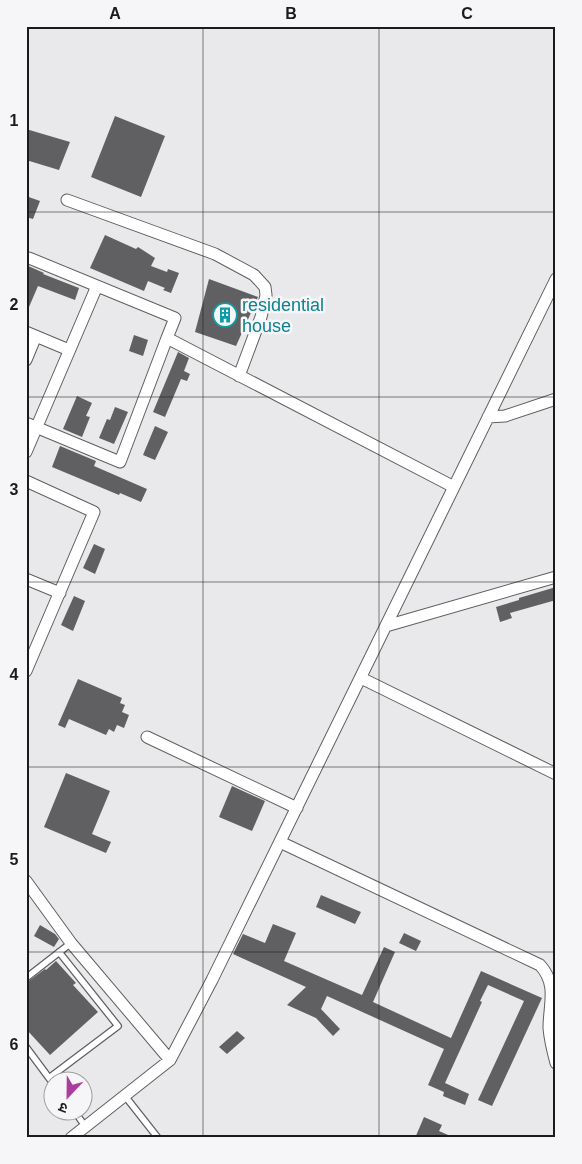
<svg xmlns="http://www.w3.org/2000/svg" width="582" height="1164" font-family="Helvetica,'Noto Sans Devanagari',sans-serif">
  <style>
    .building { fill: #606062 }
    .lines { fill: none; stroke-linecap: round; stroke-linejoin: round }
    .lane-casing { stroke: #5f5f61; stroke-width: 8 }
    .street-casing { stroke: #5f5f61; stroke-width: 13 }
    .lane { stroke: #fff; stroke-width: 5.5 }
    .street { stroke: #fff; stroke-width: 11 }
    .grid { fill: none; stroke: #1b1b1c; stroke-width: 1; stroke-opacity: 0.55 }
    .labels { text-anchor: middle; stroke-width: 5; stroke-linejoin: round; paint-order: stroke }
    .culture-label { font-size: 18px; fill: #0d838f; stroke: #f6f6f8; text-anchor: start }
    .neatline { fill: none; stroke: #1b1b1c; stroke-width: 2 }
    .grid-label { font-size: 16px; text-anchor: middle; font-weight: bold; fill: #1b1b1c }
  </style>
  <rect width="100%" height="100%" fill="#e9e9eb"/>
  <path class="building" d="M 115,116 L 165,136 L 141,197 L 91,177 Z
    M 26,129 L 70,142 L 59,170 L 26,160 Z
    M 26,196 L 40,201 L 33,219 L 26,217 Z
    M 105,235 L 136,249 L 138,247 L 155,258 L 151,266 L 167,272 L 168,269 L 179,273 L 171,293 L 163,290 L 165,288 L 148,281 L 144,291 L 90,268 Z
    M 26,265 L 44,273 L 43,274 L 79,288 L 75,300 L 38,286 L 26,314 Z
    M 209,279 L 258,297 L 236,346 L 195,332 Z
    M 134,335 L 148,340 L 143,356 L 129,351 Z
    M 178,352 L 189,358 L 184,371 L 190,374 L 187,381 L 181,379 L 165,417 L 153,412 Z
    M 77,396 L 92,403 L 86,416 L 90,417 L 82,437 L 63,429 Z
    M 115,407 L 128,412 L 114,444 L 99,438 L 107,419 L 110,420 Z
    M 155,426 L 168,432 L 155,460 L 143,455 Z
    M 60,446 L 96,461 L 94,466 L 147,489 L 141,502 L 120,493 L 119,495 L 52,467 Z
    M 94,544 L 105,549 L 95,574 L 83,568 Z
    M 556,587 L 556,600 L 510,613 L 512,618 L 500,622 L 496,607 L 519,600 L 519,598 Z
    M 74,596 L 85,601 L 73,631 L 61,625 Z
    M 78,679 L 122,698 L 120,703 L 125,705 L 122,712 L 129,715 L 124,728 L 117,725 L 114,732 L 109,729 L 106,735 L 69,719 L 65,728 L 58,725 Z
    M 66,773 L 110,791 L 92,834 L 111,842 L 106,853 L 44,827 Z
    M 232,786 L 265,801 L 252,831 L 219,817 Z
    M 321,895 L 361,912 L 355,924 L 316,907 Z
    M 273,924 L 296,933 L 284,961 L 362,995 L 384,947 L 395,952 L 373,1002 L 451,1038 L 481,971 L 542,998 L 492,1106 L 478,1100 L 524,1001 L 488,985 L 480,1001 L 482,1002 L 445,1083 L 469,1094 L 465,1105 L 443,1096 L 444,1092 L 428,1085 L 444,1049 L 327,996 L 321,1009 L 340,1029 L 333,1036 L 316,1018 L 287,1005 L 306,987 L 233,954 L 243,934 L 265,943 Z
    M 40,925 L 55,934 L 59,939 L 54,947 L 34,936 Z
    M 404,933 L 421,941 L 416,951 L 399,943 Z
    M 56,961 L 76,983 L 73,985 L 98,1012 L 50,1055 L 26,1029 L 26,983 L 45,969 L 46,970 Z
    M 237,1031 L 245,1038 L 227,1054 L 219,1047 Z
    M 424,1117 L 442,1125 L 439,1131 L 455,1138 L 415,1138 Z"/>
  <g class="lines">
    <g class="lane-casing">
      <path id="lane" d="M 26,978 L 71,943
        M 26,1047 L 52,1082
        M 49,1078 L 118,1026 L 59,952
        M 125,1096 L 158,1138
        M 75,1112 L 85,1126"/>
    </g>
    <g class="street-casing">
      <path id="street" d="M 67,200 L 215,254 L 254,275 L 265,287 L 266,295 L 261,317 L 239,376
        M 29,258 L 175,318 L 167,338
        M 26,332 L 69,350
        M 26,360 L 36,336
        M 488,417 L 505,416 L 556,399
        M 26,423 L 120,462 L 167,338 L 454,487
        M 26,452 L 97,286
        M 26,481 L 94,512 L 26,671
        M 26,579 L 60,593
        M 386,626 L 556,577
        M 361,678 L 556,774
        M 147,737 L 297,808
        M 280,842 L 540,965 C 558,985 549,1004 549,1028 C 550,1040 553,1052 556,1063
        M 26,881 L 71,943 L 170,1060 L 212,980 L 556,279
        M 71,1138 L 170,1060"/>
    </g>
    <use href="#lane" class="lane"/>
    <use href="#street" class="street"/>
  </g>
  <path class="grid" d="M 203,26 L 203,1138M 379,26 L 379,1138M 26,212 L 556,212M 26,397 L 556,397M 26,582 L 556,582M 26,767 L 556,767M 26,952 L 556,952"/>
  <defs>
    <g id="building-ring" transform="scale(1.25)"><circle r="9.5" fill="#f6f6f8" stroke="#0f9aa8" stroke-width="1.5"/><path d="M-4-6H4V6H1V3H-1V6H-4ZM-2.5-4.3h1.7v1.8h-1.7ZM.8-4.3h1.7v1.8H.8ZM-2.5-1h1.7V.8h-1.7ZM.8-1h1.7V.8H.8Z" fill="#0f9aa8"/></g>
  </defs>
  <g fill-rule="evenodd">
    <use href="#building-ring" x="225" y="315"/>
  </g>
  <g class="labels">
    <g class="culture-label">
      <text x="242" y="311">residential<tspan x="242" dy="21">house</tspan></text>
    </g>
  </g>
  <rect width="582" height="1164" fill="none" stroke="#f6f6f8" stroke-width="55"/>
  <g transform="translate(68 1096) rotate(202)"><circle r="24" fill="#f6f6f8" stroke="#9e9ea0"/>
  <path d="M0-4L9 19L0 12L-9 19Z" fill="#aa3d9d"/>
  <text y="-8" font-size="14" font-weight="bold" text-anchor="middle" fill="#1b1b1c">उ</text>
  </g>
  <rect x="28" y="28" width="526" height="1108" class="neatline"/>
  <g class="grid-label">
    <text x="115" y="19">A</text>
    <text x="291" y="19">B</text>
    <text x="467" y="19">C</text>
    <text x="14" y="126">1</text>
    <text x="14" y="310">2</text>
    <text x="14" y="495">3</text>
    <text x="14" y="680">4</text>
    <text x="14" y="865">5</text>
    <text x="14" y="1050">6</text>
  </g>
</svg>
